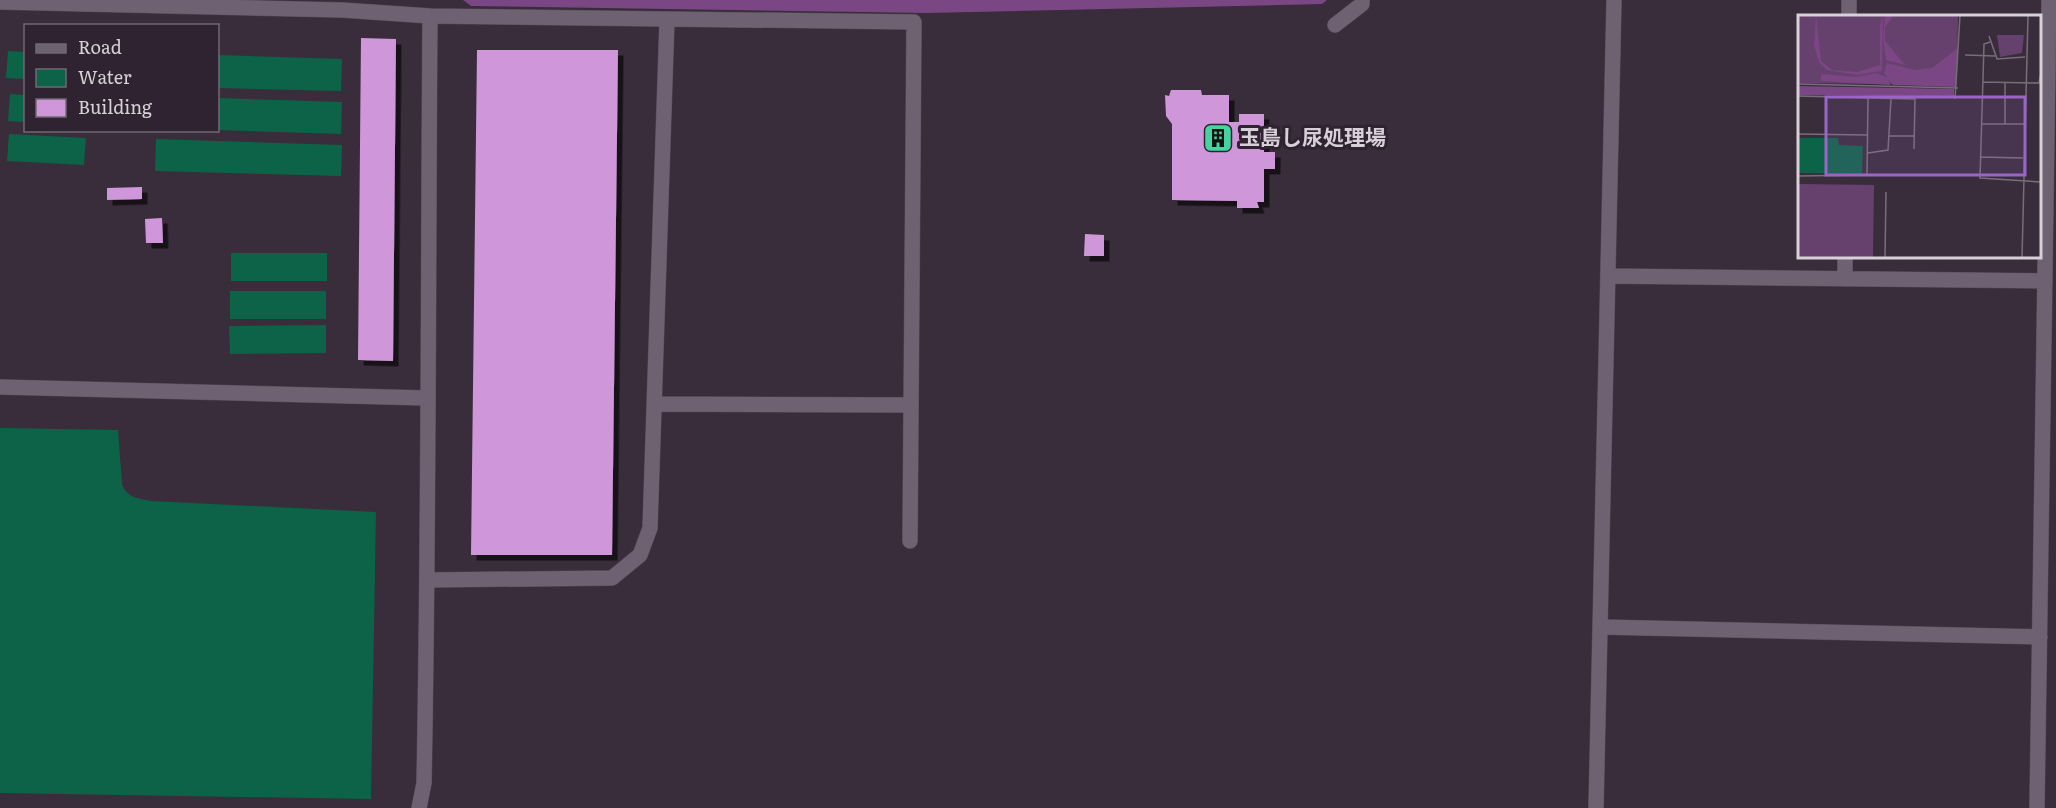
<svg xmlns="http://www.w3.org/2000/svg" width="2056" height="808" font-family="Literata,'Noto Sans JP',serif">
  <style>
    .forest { fill: #7a4684 }
    .water { fill: #0d6347 }
    .building { fill: #cf97da; filter: url(#shadow) }
    .lines { fill: none; stroke-linecap: round; stroke-linejoin: round }
    .minor-casing { stroke: #534955; stroke-width: 16 }
    .minor { stroke: #6e6171; stroke-width: 15 }
    .labels { text-anchor: middle; stroke-width: 6; stroke-linejoin: round; paint-order: stroke }
    .poi-label { font-size: 21px; font-weight: bold; fill: #d7d0d8; stroke: #2f2331; text-anchor: start }
    .inset-road { fill: none; stroke: #786e7a; stroke-width: 1.5 }
    .view { fill: #9b65c8; fill-opacity: 0.15; stroke: #9b65c8; stroke-width: 3 }
    .inset-edge { fill: none; stroke: #d7d0d8; stroke-width: 3 }
  </style>
  <defs>
    <filter id="shadow"><feDropShadow dx="5.5" dy="5.5" stdDeviation="0" flood-color="#0009"/></filter>
  </defs>
  <rect width="100%" height="100%" fill="#392d3b"/>
  <path class="forest" d="M 463,0 L 1327,0 L 1322,4 L 926,13 L 471,6 Z"/>
  <path class="water" d="M 8,51 L 25,52 L 25,79 L 6,78 Z
    M 218,55 L 342,59 L 341,91 L 218,88 Z
    M 10,94 L 25,95 L 25,122 L 8,121 Z
    M 218,98 L 342,102 L 341,134 L 218,130 Z
    M 9,134 L 86,138 L 84,165 L 7,161 Z
    M 156,139 L 342,145 L 341,176 L 155,171 Z
    M 231,253 L 327,253 L 327,281 L 231,281 Z
    M 230,291 L 326,291 L 326,319 L 230,319 Z
    M 326,325 L 326,353 L 230,354 L 229,326 Z
    M 0,428 L 118,430 L 122,484 C 127,498 137,498 151,501 L 376,512 L 371,799 L 0,793 Z"/>
  <path class="building" d="M 361,38 L 396,39 L 393,361 L 358,360 Z
    M 477,50 L 618,50 L 612,555 L 471,555 Z
    M 1171,90 L 1201,90 L 1202,95 L 1229,95 L 1229,122 L 1239,122 L 1239,114 L 1264,114 L 1264,152 L 1275,152 L 1275,169 L 1264,169 L 1264,202 L 1257,202 L 1259,208 L 1237,208 L 1237,201 L 1172,200 L 1172,124 L 1166,116 L 1165,95 L 1169,96 Z
    M 142,187 L 142,199 L 107,200 L 107,188 Z
    M 162,218 L 163,243 L 146,243 L 145,219 Z
    M 1085,234 L 1104,235 L 1104,256 L 1084,256 Z"/>
  <g class="lines">
    <g class="minor-casing">
      <path id="minor" d="M 0,2 L 342,10 L 430,16 L 914,22 L 910,541
        M 1849,16 L 1849,0
        M 1335,25 L 1362,4 L 1362,0
        M 1609,276 L 2045,281
        M 1845,279 L 1845,256
        M 0,387 L 426,398
        M 654,404 L 911,405
        M 428,580 L 612,578 L 640,555 L 650,528 L 667,20
        M 1601,627 L 2040,637
        M 419,808 L 424,783 C 429,527 428,271 430,16
        M 1596,808 L 1614,0
        M 2037,808 L 2049,0"/>
    </g>
    <use href="#minor" class="minor"/>
  </g>
  <defs>
    <g id="building-square" transform="scale(1.5)"><rect x="-9" y="-9" width="18" height="18" rx="4" fill="#45d49f" stroke="#2f2331"/><path d="M-4-6H4V6H1V3H-1V6H-4ZM-2.5-4.3h1.7v1.8h-1.7ZM.8-4.3h1.7v1.8H.8ZM-2.5-1h1.7V.8h-1.7ZM.8-1h1.7V.8H.8Z" fill="#111"/></g>
  </defs>
  <g fill-rule="evenodd">
    <use href="#building-square" x="1218" y="138"/>
  </g>
  <g class="labels">
    <g class="poi-label">
      <text x="1239" y="145">玉島し尿処理場</text>
    </g>
  </g>
  <g transform="translate(1798 15)">
    <rect width="243" height="243" fill="#392d3b"/>
    <path d="M 0,0 L 160,0 L 159,70 L 0,68 ZM 199,20 L 226,20 L 224,38 L 202,42 ZM 0,169 L 76,170 L 75,243 L 0,243 Z" fill="#66416d"/>
    <path d="M 18,0 L 23,46 L 34,55 L 59,57 L 82,50 L 82,11 L 85,0 L 84,56 L 59,60 L 29,55 L 21,47 L 16,30 ZM 87,0 L 96,0 L 87,12 L 87,26 L 107,50 L 88,45 L 85,23 ZM 160,33 L 157,72 L 95,70 L 86,58 L 89,48 L 117,55 L 134,53 ZM 79,58 L 90,63 L 92,70 L 23,66 L 23,59 L 58,62 ZM 0,71 L 156,74 L 156,82 L 0,80 Z" fill="#7a4684"/>
    <path d="M 0,123 L 40,123 L 41,130 L 65,131 L 64,159 L 0,158 Z" fill="#0d6347"/>
    <path class="inset-road" d="M 191,21 L 199,44 L 227,42M 192,27 L 186,29 L 182,163 L 243,167M 167,40 L 197,41M 185,67 L 241,68 L 243,58M 0,69 L 160,73M 0,81 L 117,84 L 116,134M 157,84 L 162,0M 184,109 L 226,109M 207,109 L 207,68M 0,119 L 69,120M 91,121 L 116,121M 70,138 L 90,135 L 93,84M 183,142 L 225,143M 0,161 L 69,160 L 70,83M 87,243 L 88,177M 224,243 L 230,0"/>
    <path class="view" d="M 28,82 L 227,82 L 227,160 L 28,160 Z"/>
    <rect width="243" height="243" class="inset-edge"/>
  </g>
  <rect x="24" y="24" width="195" height="108" fill="#2f2331" stroke="#726874" stroke-width="1.5"/>
  <rect x="36" y="44" width="30" height="9" fill="#6e6171" stroke="#726874" stroke-width="1.5"/>
  <text x="78" y="54" font-size="18" fill="#d7d0d8">Road</text>
  <rect x="36" y="69" width="30" height="18" fill="#0d6347" stroke="#726874" stroke-width="1.5"/>
  <text x="78" y="84" font-size="18" fill="#d7d0d8">Water</text>
  <rect x="36" y="99" width="30" height="18" fill="#cf97da" stroke="#726874" stroke-width="1.5"/>
  <text x="78" y="114" font-size="18" fill="#d7d0d8">Building</text>
</svg>
